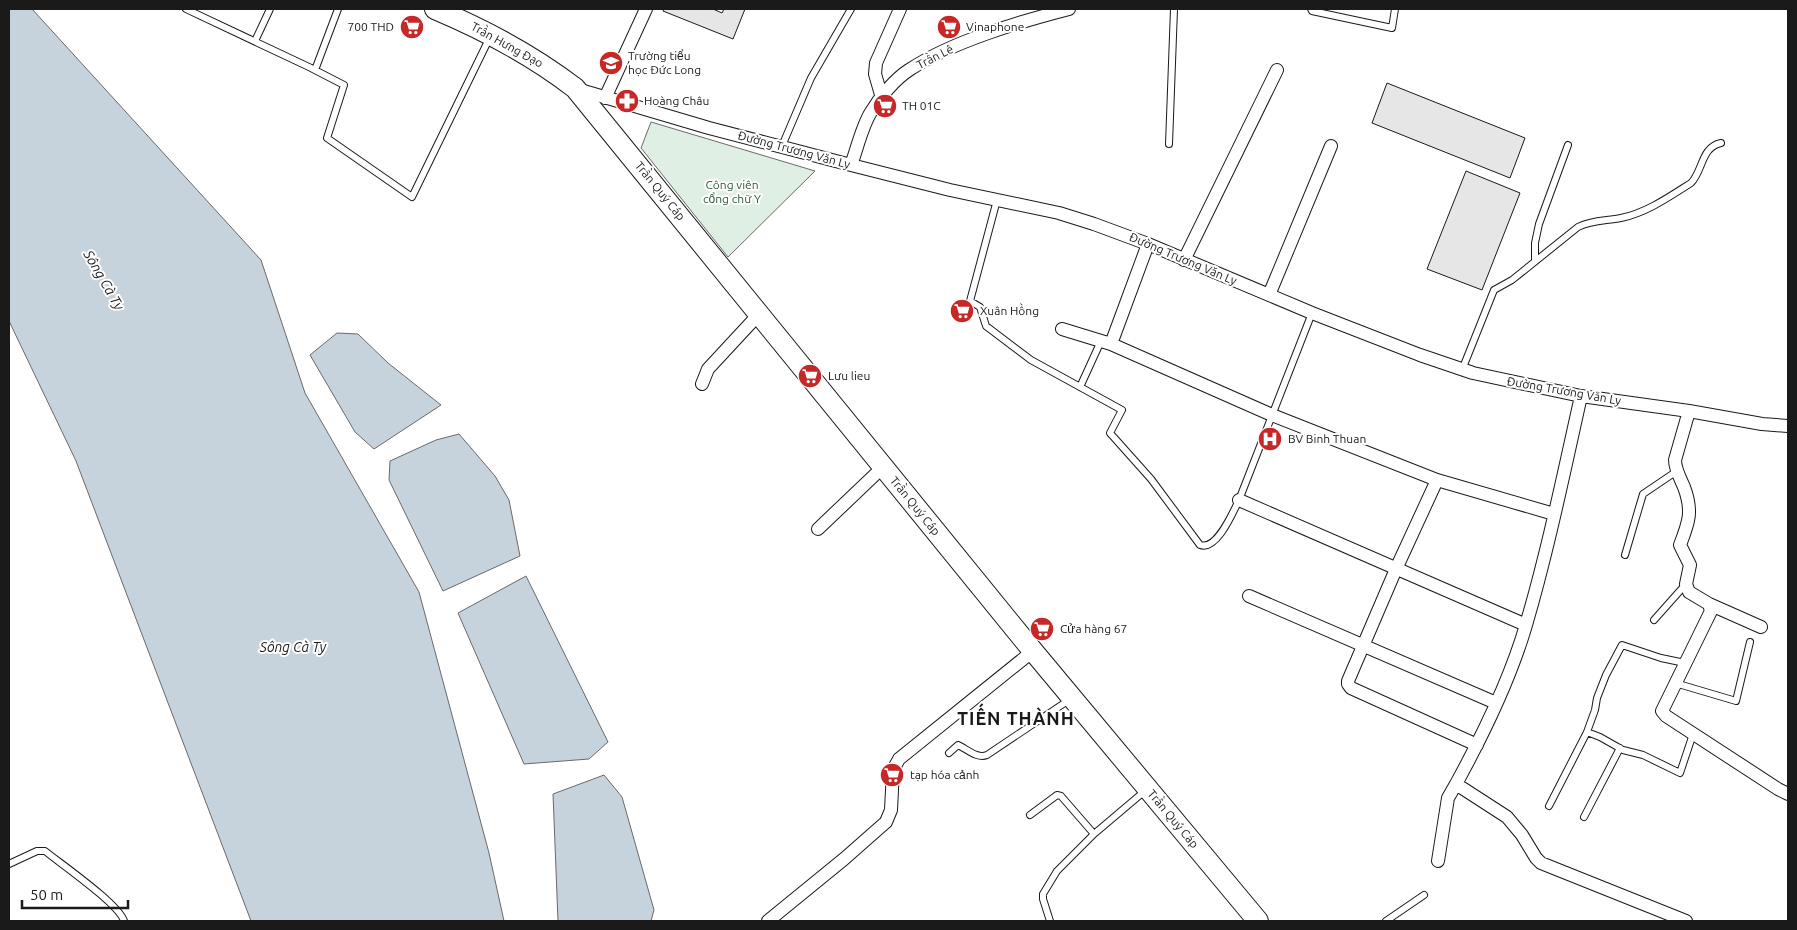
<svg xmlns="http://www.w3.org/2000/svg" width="1797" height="930" font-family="Ubuntu,sans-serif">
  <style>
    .green { fill: #e0efe3; stroke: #6a6a6a }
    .water { fill: #c6d2dc; stroke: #6a6a6a }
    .building { fill: #e6e6e6; stroke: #1a1a1a }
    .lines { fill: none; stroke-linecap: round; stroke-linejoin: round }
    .lane-casing { stroke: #1a1a1a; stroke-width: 8 }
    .street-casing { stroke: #1a1a1a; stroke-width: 14 }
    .primary-casing { stroke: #1a1a1a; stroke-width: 22 }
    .lane { stroke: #fff; stroke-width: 6 }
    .street { stroke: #fff; stroke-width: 12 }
    .primary { stroke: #fff; stroke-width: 20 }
    .labels { text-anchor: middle; stroke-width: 4; stroke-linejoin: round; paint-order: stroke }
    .poi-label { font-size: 12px; fill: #1a1a1a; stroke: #fff; text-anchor: start }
    .street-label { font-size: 12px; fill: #1a1a1a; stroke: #fff }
    .park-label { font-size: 12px; fill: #2b5a34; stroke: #fff }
    .water-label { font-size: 14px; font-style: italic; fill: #1a1a1a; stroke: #fff }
    .district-label { font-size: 18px; font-weight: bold; letter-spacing: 1px; fill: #1a1a1a; stroke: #fff }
  </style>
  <rect width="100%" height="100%" fill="#fff"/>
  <path class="green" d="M 651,122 L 815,171 L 728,257 L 641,148 Z"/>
  <path class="water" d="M 9,9 L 32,9 L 261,260 L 305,393 L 419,592 L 489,853 L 504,921 L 251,921 L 76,461 L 9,321 Z
    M 337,333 L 358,334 L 388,363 L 441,405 L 374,449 L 355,432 L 310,355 Z
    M 459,434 L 495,476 L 509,500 L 520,556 L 443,591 L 389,480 L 390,461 L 436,440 Z
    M 526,576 L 608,742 L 589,759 L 524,764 L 458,613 Z
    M 604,775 L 622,797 L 654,910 L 651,921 L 558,921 L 553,794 Z"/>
  <path class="building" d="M 664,9 L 713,9 L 722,13 L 724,9 L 745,9 L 733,39 L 663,11 Z
    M 1387,83 L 1525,138 L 1510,178 L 1372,123 Z
    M 1466,171 L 1520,193 L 1482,290 L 1427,269 Z"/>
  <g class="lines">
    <g class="lane-casing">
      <path id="lane" d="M 186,9 L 309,67 L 344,85 L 327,138 L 412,197 L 490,37
        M 1311,9 L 1312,11 L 1392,28 L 1395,9
        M 255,41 L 270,9
        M 315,70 L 338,9
        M 1169,144 L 1174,9
        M 782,146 L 811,78 L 851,9
        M 997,200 L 970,301 L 980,307 L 986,326 L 1031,360 L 1122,410 L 1110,433 L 1151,479 L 1200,545 C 1217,551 1233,512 1239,500 L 1312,313
        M 1535,260 L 1535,243 L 1539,224 L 1568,145
        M 1462,370 L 1494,290 L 1512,280 L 1578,227 C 1592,220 1606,221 1621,218 C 1646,213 1669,197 1691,183 C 1703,171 1701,147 1721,143
        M 1080,387 L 1101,341
        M 1625,555 L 1643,494 L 1677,471
        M 1654,620 L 1686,584
        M 1685,663 L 1661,658 L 1622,645 L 1606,675 L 1597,698 L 1595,710 L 1587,732 L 1600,737 L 1623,750 L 1643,755 L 1680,773 L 1693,734
        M 1675,683 L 1736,701 L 1750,642
        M 949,753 L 958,745 C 967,749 977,759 987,755 L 1069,700
        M 1549,806 L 1587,732
        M 1030,815 L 1053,798 L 1057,795 L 1061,796 L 1094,834
        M 1584,817 L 1620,748
        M 9,864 L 37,851 L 45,851 C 61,864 119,904 124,921
        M 1050,921 L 1043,899 L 1043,894 L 1057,871 L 1094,834 L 1146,790
        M 1386,921 L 1424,895"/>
    </g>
    <g class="street-casing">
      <path id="street" d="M 577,89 L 709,128 L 851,165 L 950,190 L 1059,213 L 1094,224 L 1148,244 L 1312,313 L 1420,355 L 1473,373 L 1581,396 L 1689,411 L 1762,424 L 1788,426
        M 605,98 L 646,9
        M 882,98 L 875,74 L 876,63 L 900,9
        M 851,165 C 857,149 862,126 871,112 C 880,97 895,79 909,70 C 953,41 1019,22 1069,9
        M 1184,260 L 1277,70
        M 1269,295 L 1331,146
        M 1062,329 L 1111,344 L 1272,415 L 1437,480 L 1554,514
        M 1111,344 L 1148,244
        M 702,384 L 708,369 L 759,314
        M 1581,396 C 1564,472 1548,550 1526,625 C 1510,680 1484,733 1456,784 L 1507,817 L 1522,835 L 1536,858 L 1541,863 L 1686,921
        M 1689,411 L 1675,460 C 1675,469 1680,478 1684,487 C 1693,511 1689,522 1680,545 L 1690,565 L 1686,584 L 1689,592 L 1709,604 L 1711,611 L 1662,711 L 1666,716 L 1778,789 L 1788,794
        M 1437,480 L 1396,569 L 1348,681 L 1348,684 L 1351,688 L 1477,745
        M 1239,500 L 1526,625
        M 818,529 L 883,467
        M 1249,596 L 1496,703
        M 1709,604 L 1761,627
        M 1438,861 L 1448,798 L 1456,784
        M 768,921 L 844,859 L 886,822 L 891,810 L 893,770 L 899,759 L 1033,651"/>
    </g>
    <g class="primary-casing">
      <path id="primary" d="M 435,9 C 485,30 532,55 575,88 L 1033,651 L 1258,921"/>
    </g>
    <use href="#lane" class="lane"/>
    <use href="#street" class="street"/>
    <use href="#primary" class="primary"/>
  </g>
  <defs>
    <g id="supermarket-disc" transform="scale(1.25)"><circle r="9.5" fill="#c62828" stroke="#fff"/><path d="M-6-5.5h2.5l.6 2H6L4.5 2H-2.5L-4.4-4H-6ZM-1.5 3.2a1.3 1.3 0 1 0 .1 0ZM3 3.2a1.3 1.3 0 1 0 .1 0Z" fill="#fff"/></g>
    <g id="school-disc" transform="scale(1.25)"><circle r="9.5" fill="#c62828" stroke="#fff"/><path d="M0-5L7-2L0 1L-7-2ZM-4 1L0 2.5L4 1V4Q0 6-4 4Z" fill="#fff"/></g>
    <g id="pharmacy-disc" transform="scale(1.25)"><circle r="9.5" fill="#c62828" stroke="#fff"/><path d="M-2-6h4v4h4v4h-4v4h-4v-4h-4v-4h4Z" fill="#fff"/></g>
    <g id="hospital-disc" transform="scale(1.25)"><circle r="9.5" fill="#c62828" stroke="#fff"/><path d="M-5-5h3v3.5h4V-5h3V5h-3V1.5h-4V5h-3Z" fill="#fff"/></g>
  </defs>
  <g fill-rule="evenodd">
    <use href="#supermarket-disc" x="412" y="27"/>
    <use href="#supermarket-disc" x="949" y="27"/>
    <use href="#school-disc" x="611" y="63"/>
    <use href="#pharmacy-disc" x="627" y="101"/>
    <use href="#supermarket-disc" x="885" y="106"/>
    <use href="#supermarket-disc" x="962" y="311"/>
    <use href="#supermarket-disc" x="810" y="376"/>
    <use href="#hospital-disc" x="1270" y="439"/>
    <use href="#supermarket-disc" x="1042" y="629"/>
    <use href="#supermarket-disc" x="892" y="775"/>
  </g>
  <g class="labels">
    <g class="poi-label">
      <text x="394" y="31" text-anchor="end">700 THD</text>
      <text x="966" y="31">Vinaphone</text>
      <text x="628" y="60">Trường tiểu<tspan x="628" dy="14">học Đức Long</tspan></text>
      <text x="644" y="105">Hoàng Châu</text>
      <text x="902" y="110">TH 01C</text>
      <text x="980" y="315">Xuân Hồng</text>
      <text x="828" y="380">Lưu lieu</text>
      <text x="1288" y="443">BV Binh Thuan</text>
      <text x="1060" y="633">Cửa hàng 67</text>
      <text x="910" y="779">tạp hóa cảnh</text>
    </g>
    <g class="street-label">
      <text transform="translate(507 45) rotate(29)" y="4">Trần Hưng Đạo</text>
      <text transform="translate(935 57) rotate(-27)" y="4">Trần Lê</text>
      <text transform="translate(794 150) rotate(15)" y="4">Đường Trương Văn Ly</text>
      <text transform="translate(660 191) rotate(51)" y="4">Trần Quý Cáp</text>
      <text transform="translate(1183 259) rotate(23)" y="4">Đường Trương Văn Ly</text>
      <text transform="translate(1564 391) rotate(10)" y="4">Đường Trương Văn Ly</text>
      <text transform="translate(915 506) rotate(51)" y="4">Trần Quý Cáp</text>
      <text transform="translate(1173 819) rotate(50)" y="4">Trần Quý Cáp</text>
    </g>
    <g class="park-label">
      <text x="732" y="189">Công viên<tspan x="732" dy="14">cổng chữ Y</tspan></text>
    </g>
    <g class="water-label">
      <text transform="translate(104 280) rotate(60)" y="5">Sông Cà Ty</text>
      <text x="293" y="652">Sông Cà Ty</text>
    </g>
    <g class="district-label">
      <text x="1016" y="725">TIẾN THÀNH</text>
    </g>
  </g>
  <rect width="1797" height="930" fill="none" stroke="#1a1a1a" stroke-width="20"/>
  <path d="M22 900v8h106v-8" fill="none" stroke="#1a1a1a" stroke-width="2.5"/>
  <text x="30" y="900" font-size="15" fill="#1a1a1a" stroke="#ffffff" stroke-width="4" paint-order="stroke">50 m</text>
</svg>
